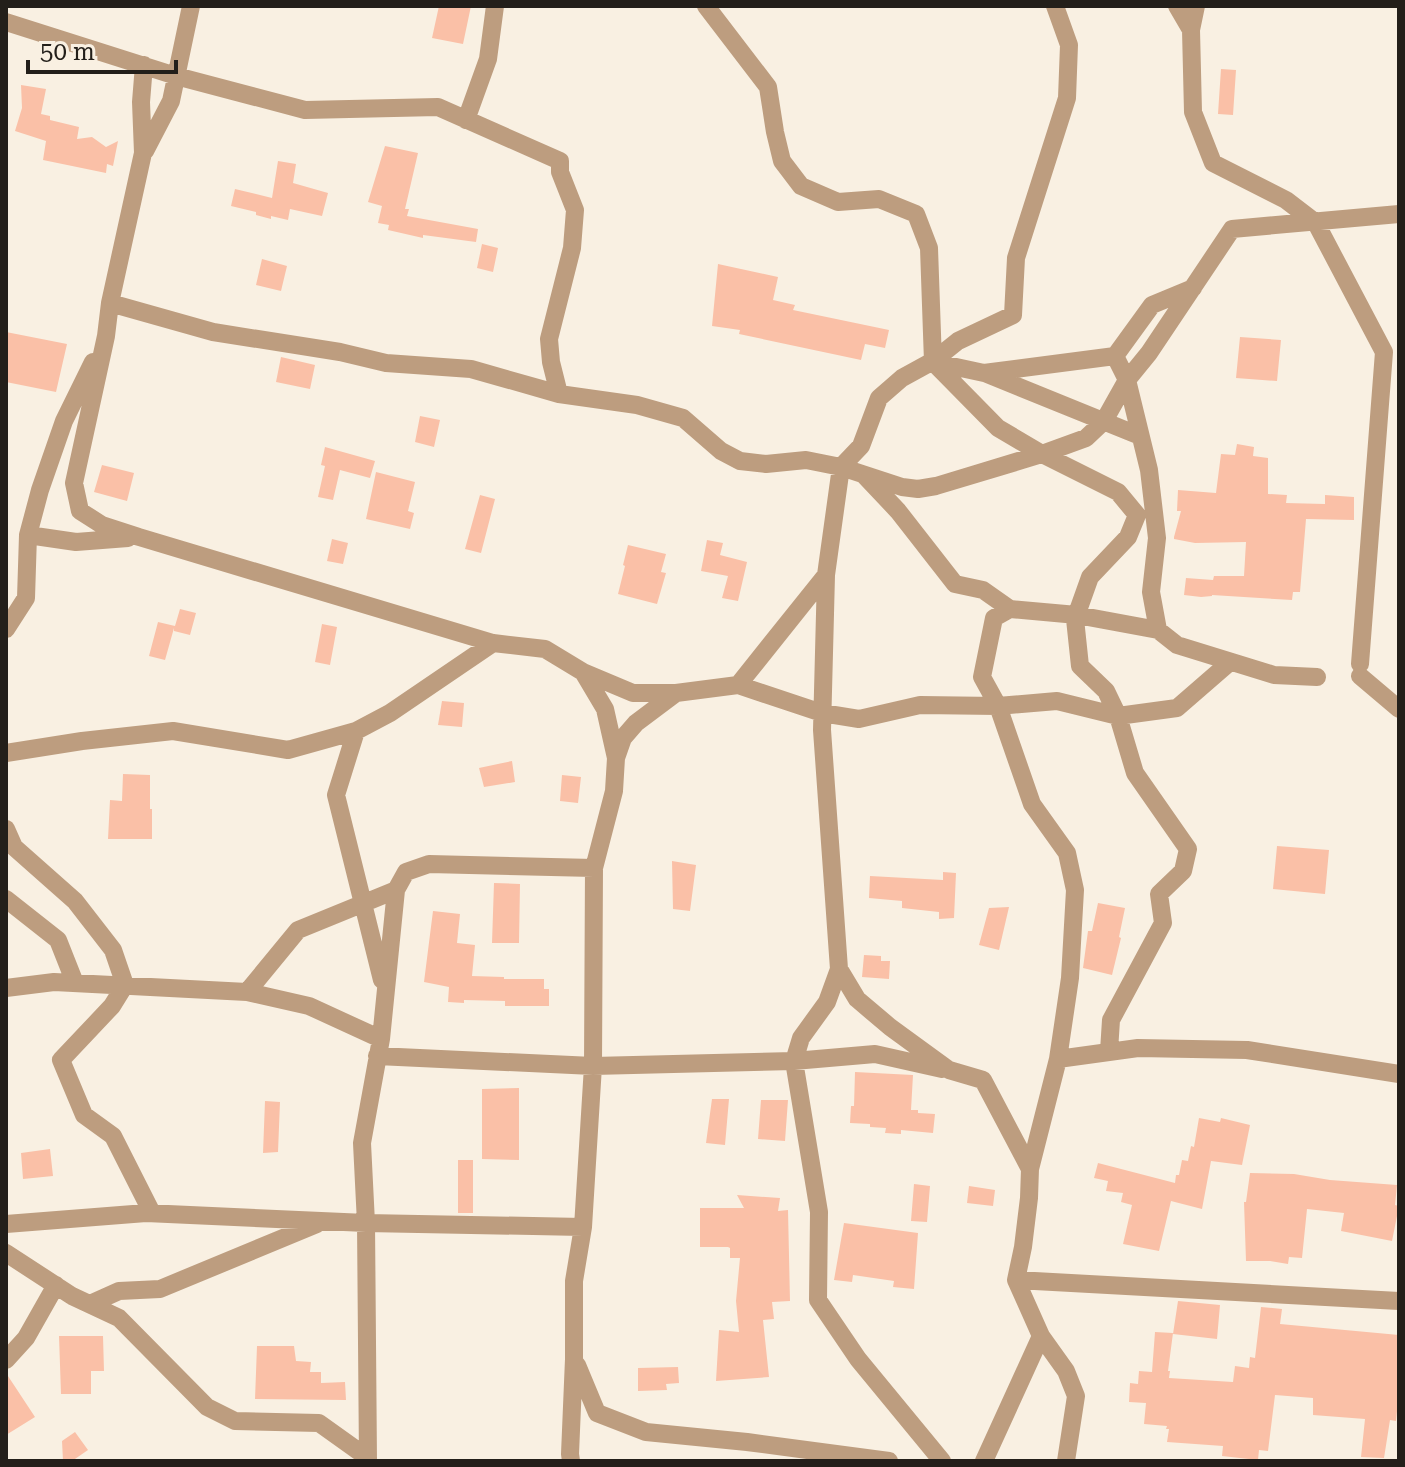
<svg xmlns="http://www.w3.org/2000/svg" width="1405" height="1467" font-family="'Roboto Serif',serif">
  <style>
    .building { fill: #fac0a7 }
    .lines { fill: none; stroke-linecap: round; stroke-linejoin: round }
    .minor { stroke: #bd9d7f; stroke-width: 18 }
  </style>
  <rect width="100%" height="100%" fill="#f9f0e2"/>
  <path class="building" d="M 439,6 L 471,6 L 463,44 L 432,38 Z
    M 1221,69 L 1236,70 L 1233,115 L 1218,114 Z
    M 21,85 L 46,89 L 41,114 L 50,116 L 50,120 L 79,127 L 77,139 L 92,137 L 106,147 L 118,141 L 113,166 L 107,164 L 106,173 L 43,160 L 46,141 L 15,131 L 22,108 Z
    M 385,146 L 418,153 L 405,209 L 409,209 L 407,216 L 478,229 L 476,242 L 423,235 L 423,238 L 388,230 L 389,225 L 378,223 L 382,206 L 368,202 Z
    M 278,161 L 296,164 L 293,183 L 328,193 L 322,216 L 290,209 L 288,220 L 271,216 L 271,219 L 256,215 L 256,212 L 231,206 L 235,189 L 272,198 Z
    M 482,244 L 498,248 L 493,272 L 477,268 Z
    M 262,259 L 287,266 L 281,291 L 256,285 Z
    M 718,264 L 778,277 L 773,300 L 795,305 L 793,310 L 889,330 L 885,348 L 865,344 L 861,360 L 739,334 L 740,330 L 712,326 Z
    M 6,332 L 67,344 L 56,392 L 6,382 Z
    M 1240,337 L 1281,340 L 1277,381 L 1236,378 Z
    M 281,357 L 315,365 L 310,389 L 276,382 Z
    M 420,416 L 440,420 L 434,447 L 415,442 Z
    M 1237,444 L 1254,447 L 1253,456 L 1268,458 L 1268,494 L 1287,495 L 1286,503 L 1325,504 L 1325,495 L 1354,497 L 1354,520 L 1306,519 L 1300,592 L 1293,592 L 1292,600 L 1212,595 L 1212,596 L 1201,597 L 1184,595 L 1186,578 L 1213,580 L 1214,576 L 1244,576 L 1246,542 L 1195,543 L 1174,539 L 1174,537 L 1181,511 L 1177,511 L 1178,490 L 1216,493 L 1221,454 L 1235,455 Z
    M 325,447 L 375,461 L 370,478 L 340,470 L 333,500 L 318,497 L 325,466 L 321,465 Z
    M 102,465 L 134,473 L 127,501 L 94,492 Z
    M 376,472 L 415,482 L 408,511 L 414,513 L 410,529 L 366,519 Z
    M 480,495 L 495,499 L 481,553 L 465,549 Z
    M 332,539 L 348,543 L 343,564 L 327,561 Z
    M 707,540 L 723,543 L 720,555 L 747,562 L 738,601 L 722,598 L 728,576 L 701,571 Z
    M 628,545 L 666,554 L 661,572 L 666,573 L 657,604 L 618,594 L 625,566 L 623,565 Z
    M 180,609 L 196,613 L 190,635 L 174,631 L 174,628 L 165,660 L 149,656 L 158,622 L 175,626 Z
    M 322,624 L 337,627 L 330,665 L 315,662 Z
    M 442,701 L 464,703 L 462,727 L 438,725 Z
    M 512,761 L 515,782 L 484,787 L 479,768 Z
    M 123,774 L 150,775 L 150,809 L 152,809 L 152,839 L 108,839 L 110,800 L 122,801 Z
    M 562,775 L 581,777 L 578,803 L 560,801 Z
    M 1277,846 L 1329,850 L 1325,894 L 1273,889 Z
    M 672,861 L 696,865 L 690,911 L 673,909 Z
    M 943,872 L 956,873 L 954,918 L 939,919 L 939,912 L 902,908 L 902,901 L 869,898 L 870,876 L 943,880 Z
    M 494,883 L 520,884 L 519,943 L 492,943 Z
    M 1098,903 L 1125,908 L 1119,937 L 1121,938 L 1112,975 L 1083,968 L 1088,931 L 1092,931 Z
    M 1009,907 L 999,950 L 979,945 L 989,908 Z
    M 433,911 L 460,914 L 457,943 L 475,945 L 472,976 L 504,977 L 504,979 L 544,979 L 544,989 L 549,989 L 549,1006 L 505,1006 L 505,1001 L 464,1000 L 464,1003 L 448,1002 L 449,987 L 424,982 Z
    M 864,955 L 881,956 L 881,961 L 890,961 L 889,979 L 862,977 Z
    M 855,1072 L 913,1075 L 911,1110 L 918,1110 L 918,1113 L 935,1114 L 933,1133 L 901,1130 L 901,1134 L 885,1133 L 886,1128 L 870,1127 L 870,1124 L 850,1123 L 851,1106 L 854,1106 Z
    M 519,1088 L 519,1160 L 482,1159 L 482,1089 Z
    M 712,1099 L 729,1099 L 725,1145 L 706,1143 Z
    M 761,1100 L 788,1100 L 785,1141 L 758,1139 Z
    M 265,1101 L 280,1102 L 278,1152 L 263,1153 Z
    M 1199,1118 L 1220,1122 L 1221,1118 L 1250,1125 L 1242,1165 L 1211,1161 L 1202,1209 L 1171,1201 L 1159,1251 L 1123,1244 L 1132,1205 L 1121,1202 L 1123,1193 L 1106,1191 L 1108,1181 L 1094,1178 L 1098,1163 L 1175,1183 L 1176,1175 L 1179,1175 L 1182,1160 L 1188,1161 L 1191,1146 L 1194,1147 Z
    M 50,1149 L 53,1176 L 23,1179 L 21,1153 Z
    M 458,1160 L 473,1160 L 473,1213 L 458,1213 Z
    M 1250,1173 L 1294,1174 L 1330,1180 L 1397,1185 L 1395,1205 L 1399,1206 L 1392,1241 L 1341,1231 L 1344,1213 L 1307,1209 L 1302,1258 L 1289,1257 L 1288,1264 L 1270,1261 L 1246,1261 L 1244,1202 L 1246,1202 Z
    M 914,1184 L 930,1186 L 927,1222 L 911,1221 Z
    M 969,1186 L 995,1190 L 993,1206 L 967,1203 Z
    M 737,1195 L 780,1198 L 778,1211 L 788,1210 L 790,1301 L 772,1302 L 774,1319 L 763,1320 L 769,1377 L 716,1381 L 719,1330 L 739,1332 L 736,1301 L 740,1258 L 730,1258 L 730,1248 L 728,1247 L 700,1247 L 700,1208 L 744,1208 Z
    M 844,1223 L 918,1233 L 914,1289 L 893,1287 L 894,1281 L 853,1275 L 852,1282 L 834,1280 Z
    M 1178,1301 L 1220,1305 L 1217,1339 L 1173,1334 Z
    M 1261,1307 L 1282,1309 L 1280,1324 L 1399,1335 L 1399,1391 L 1396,1421 L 1390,1420 L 1384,1458 L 1361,1457 L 1365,1419 L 1313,1415 L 1313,1398 L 1275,1395 L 1268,1451 L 1259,1450 L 1258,1460 L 1222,1456 L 1223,1446 L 1167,1442 L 1169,1429 L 1166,1429 L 1167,1426 L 1144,1424 L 1146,1403 L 1129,1402 L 1130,1383 L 1138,1384 L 1139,1371 L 1152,1372 L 1155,1332 L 1173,1333 L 1168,1371 L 1170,1371 L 1169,1378 L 1233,1382 L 1235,1366 L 1249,1368 L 1250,1357 L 1255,1358 Z
    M 59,1336 L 103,1336 L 104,1371 L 91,1371 L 91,1394 L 61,1394 Z
    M 257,1346 L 294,1346 L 296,1361 L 311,1362 L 310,1372 L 321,1372 L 321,1383 L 345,1382 L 346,1400 L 255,1399 Z
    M 678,1367 L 679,1383 L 666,1384 L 667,1390 L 638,1391 L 638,1368 Z
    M 6,1373 L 35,1417 L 6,1435 Z
    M 75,1432 L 88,1450 L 72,1461 L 63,1461 L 62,1441 Z"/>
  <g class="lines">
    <path class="minor" d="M 706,6 L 768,87 L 775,132 L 782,161 L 801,186 L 838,202 L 879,199 L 916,214 L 929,248 L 933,362 L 998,428 L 1042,454 L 1118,492 L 1137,515 L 1128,537 L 1090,577 L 1075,619 L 1080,666 L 1106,691 L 1118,716 L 1135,773 L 1188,849 L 1183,871 L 1159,894 L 1163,923 L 1111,1020 L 1109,1051
      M 1177,6 L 1191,30 L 1193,112 L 1213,163 L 1286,200 L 1316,223 L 1384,352 L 1360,664
      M 6,22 L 176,76 L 305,110 L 438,107 L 560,161 L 560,172 L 575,210 L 572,248 L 549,339 L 551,362 L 559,394
      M 1191,30 L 1196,6
      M 144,65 L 141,102 L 143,153 L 110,303 L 106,336 L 74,483 L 80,511 L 102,525 L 139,537 L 493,643 L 545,649 L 583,672 L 633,693 L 676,693
      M 466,120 L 488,59 L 495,6
      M 145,151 L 171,101 L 191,6
      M 110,303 L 213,332 L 340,352 L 386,363 L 471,369 L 559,394 L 637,405 L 683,418 L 721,451 L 740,461 L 766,464 L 806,460 L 841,467 L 902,487 L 918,489 L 936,486 L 1042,454 L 1086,438 L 1104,421 L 1127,380 L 1149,353 L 1232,229 L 1399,214
      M 1115,356 L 1127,380 L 1149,470 L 1157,538 L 1151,592 L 1158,630 L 1177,645 L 1274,675 L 1317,677
      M 933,362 L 984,373 L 1115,356 L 1152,305 L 1193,288
      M 987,374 L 1140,436
      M 865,476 L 898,511 L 955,584 L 983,590 L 1010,609 L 1077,615 L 1158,630
      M 28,535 L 76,542 L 128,538
      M 826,575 L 822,730 L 839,969 L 857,999 L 890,1027 L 949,1070 L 983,1080 L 1030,1169
      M 1010,609 L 994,618 L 982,677 L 998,706 L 1032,804 L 1067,853 L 1075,890 L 1070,978 L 1058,1059
      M 6,629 L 26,598 L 28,535 L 40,490 L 64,421 L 93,362
      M 583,672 L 605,709 L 616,758
      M 1360,676 L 1399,709
      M 738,685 L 822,713 L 859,719 L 920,705 L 998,706 L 1057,701 L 1118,716 L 1177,708 L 1230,662
      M 6,753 L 82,741 L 173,731 L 288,750 L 356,731
      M 6,829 L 14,847 L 75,901 L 113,950 L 125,985 L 112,1006 L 61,1060 L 84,1115 L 113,1136 L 152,1213
      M 6,899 L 58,940 L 75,983
      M 839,969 L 827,1002 L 801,1038 L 794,1061 L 819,1212 L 818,1300 L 858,1359 L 942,1461
      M 382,980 L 336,795 L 356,731 L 390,713 L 493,643
      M 6,988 L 54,982 L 247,992 L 309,1006 L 381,1039
      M 247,992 L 298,930 L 396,890
      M 377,1056 L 593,1066 L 794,1061 L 875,1054 L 942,1069
      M 6,1224 L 146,1213 L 366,1223 L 583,1227
      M 6,1253 L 72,1296 L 119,1318 L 207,1407 L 235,1421 L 319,1423 L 368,1458
      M 1016,1280 L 1399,1301
      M 90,1304 L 119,1291 L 160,1289 L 317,1224
      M 6,1360 L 26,1338 L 56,1285
      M 577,1365 L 597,1413 L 646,1432 L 747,1442 L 889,1461
      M 368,1461 L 366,1223 L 362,1143 L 381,1039 L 396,890 L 406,872 L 429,864 L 594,868
      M 571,1461 L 570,1454 L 574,1359 L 574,1281 L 583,1227 L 593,1066 L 594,868 L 614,791 L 616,758 L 623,738 L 636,723 L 676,693 L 738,685 L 826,575 L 841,467 L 861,446 L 879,398 L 902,378 L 933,361 L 958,341 L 1013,315 L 1016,258 L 1067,98 L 1069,45 L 1055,6
      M 984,1461 L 1041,1336
      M 1066,1461 L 1076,1396 L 1066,1371 L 1041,1336 L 1016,1280 L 1023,1247 L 1029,1198 L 1030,1169 L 1058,1059 L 1138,1048 L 1247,1050 L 1399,1074"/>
  </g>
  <rect width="1405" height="1467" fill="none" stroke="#231f1a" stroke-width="16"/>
  <path d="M28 60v12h148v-12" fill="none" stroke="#231f1a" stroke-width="4"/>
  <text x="40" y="60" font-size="24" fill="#231f1a" stroke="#f9f0e2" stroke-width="6" paint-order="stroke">50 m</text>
</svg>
